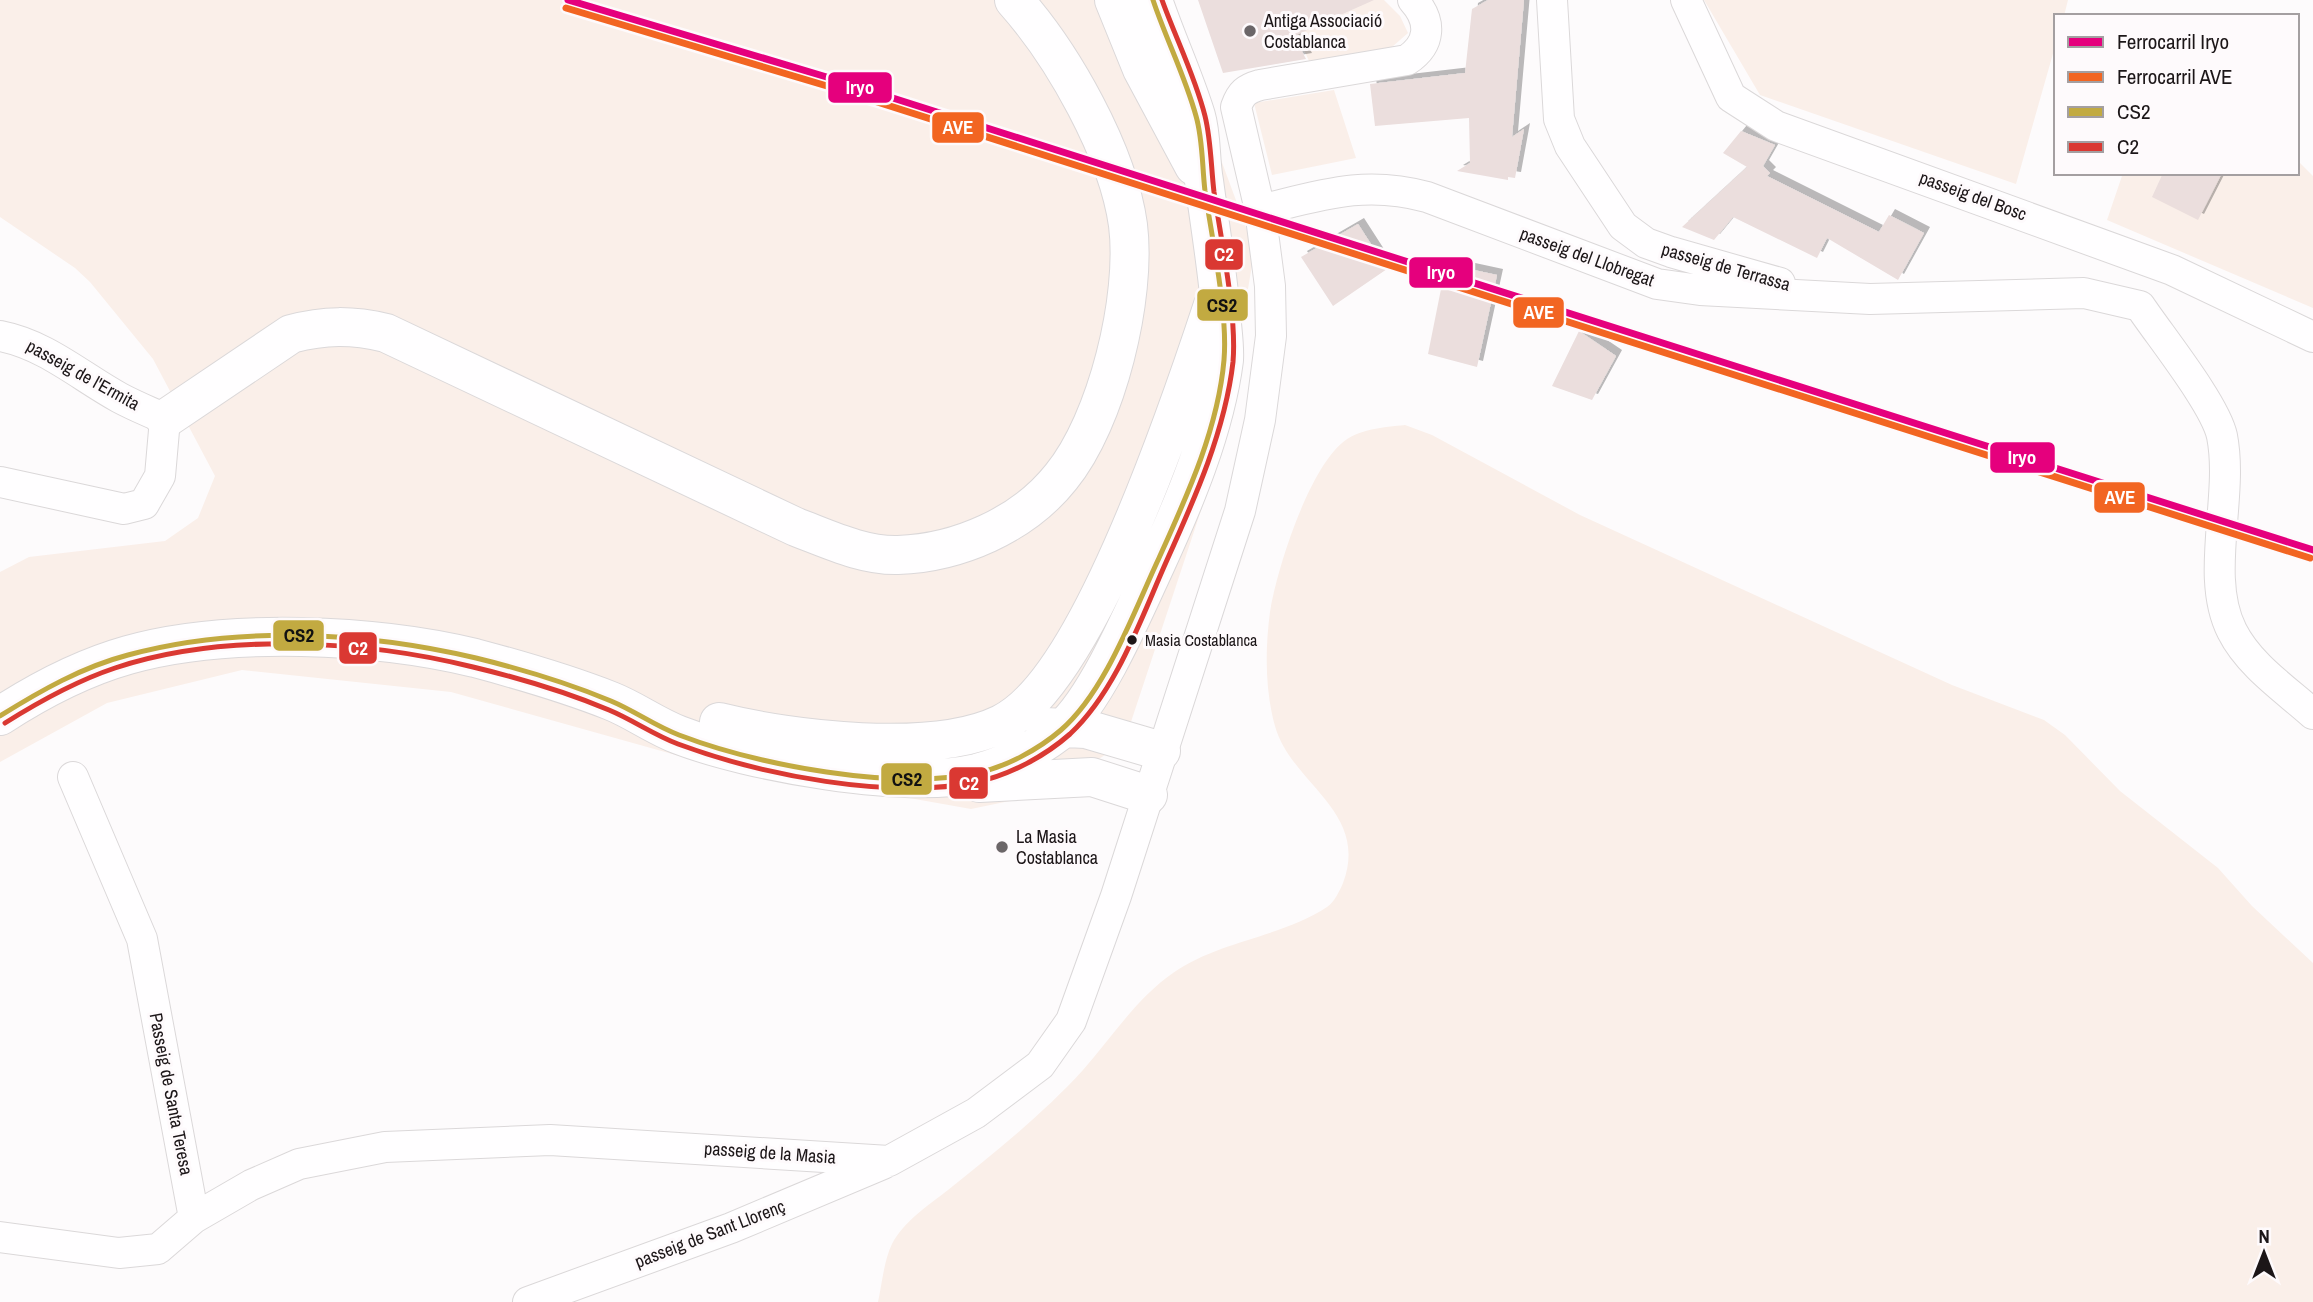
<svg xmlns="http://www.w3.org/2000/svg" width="2313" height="1302" font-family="'Archivo Narrow',sans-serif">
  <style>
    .green { fill: #faefe9 }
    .building { fill: #ebdedd; filter: url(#shadow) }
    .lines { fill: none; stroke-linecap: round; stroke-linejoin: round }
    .street-casing { stroke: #dbd8d9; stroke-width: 32 }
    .secondary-casing { stroke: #dbd8d9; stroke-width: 40 }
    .street { stroke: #fffeff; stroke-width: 30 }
    .secondary { stroke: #fffeff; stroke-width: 38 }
    .bus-1-casing { stroke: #fefafc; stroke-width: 10 }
    .bus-2-casing { stroke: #fefafc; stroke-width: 10 }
    .bus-1 { stroke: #c2aa41; stroke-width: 5 }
    .bus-2 { stroke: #da3832; stroke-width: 5 }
    .rail-1-casing { stroke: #fefafc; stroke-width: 12 }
    .rail-2-casing { stroke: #fefafc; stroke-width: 12 }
    .rail-1 { stroke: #e5007d; stroke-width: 7 }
    .rail-2 { stroke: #f26522; stroke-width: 7 }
    .poi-dot { fill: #6b6668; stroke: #fefafc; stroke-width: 2.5 }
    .bus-dot { fill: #1c1618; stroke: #fefafc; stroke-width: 2.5 }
    .labels { text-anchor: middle; stroke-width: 6; stroke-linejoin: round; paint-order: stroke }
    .bus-label { font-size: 16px; fill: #1c1618; stroke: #fefafc; text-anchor: start }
    .poi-label { font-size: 18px; fill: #1c1618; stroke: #fefafc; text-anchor: start }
    .street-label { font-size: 18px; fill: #1c1618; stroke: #fefafc }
    .line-badge { stroke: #fefafc; stroke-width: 2.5 }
    .badge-label { font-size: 19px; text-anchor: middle; font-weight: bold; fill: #fff }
    .pale-badge-label { font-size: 19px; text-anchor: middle; font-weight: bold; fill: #111 }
  </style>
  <defs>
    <filter id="shadow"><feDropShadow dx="6" dy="-6" stdDeviation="0" flood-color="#0004"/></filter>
  </defs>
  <rect width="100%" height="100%" fill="#fdfbfc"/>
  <path class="green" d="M 0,0 L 1162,0 L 1251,241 L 1252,265 L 1221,450 L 1124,743 L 1043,794 L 971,809 L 690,759 L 451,692 L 242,670 L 107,703 L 0,762 L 0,572 L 29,557 L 165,541 L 198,518 L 215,476 L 153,359 L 90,282 L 75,268 L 0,217 Z
    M 1359,0 L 1384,0 L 1400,16 L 1408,33 L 1392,47 L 1309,61 L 1295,30 L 1313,28 L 1360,6 Z
    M 1704,0 L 2068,0 L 2064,16 L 2056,16 L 2056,43 L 2016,184 L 1760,95 Z
    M 1334,90 L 1356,158 L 1272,175 L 1254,103 Z
    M 2297,160 L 2313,176 L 2313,308 L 2107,220 L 2123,173 L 2297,173 Z
    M 1405,425 L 1432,435 L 1580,515 L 1952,685 L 2044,720 L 2065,735 L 2120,791 L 2218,868 L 2252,906 L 2313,963 L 2313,1302 L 878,1302 C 882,1284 884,1260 892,1244 C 904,1221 929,1205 948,1190 C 994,1153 1043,1114 1083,1070 C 1111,1038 1137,998 1173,973 C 1220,940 1280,938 1327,907 C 1334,903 1340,890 1343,883 C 1370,811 1291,784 1275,726 C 1265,691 1265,649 1270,612 C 1277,568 1308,472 1342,443 C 1358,429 1384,427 1405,425 Z"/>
  <path class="building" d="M 1198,0 L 1374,0 L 1294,36 L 1306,59 L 1223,73 Z
    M 1488,0 L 1524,0 L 1512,137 L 1524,129 L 1515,178 L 1508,177 L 1508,180 L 1457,171 L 1470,163 L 1469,118 L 1375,126 L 1370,84 L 1465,73 L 1472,9 Z
    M 1741,131 L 1775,145 L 1763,166 L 1770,173 L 1767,176 L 1879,232 L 1889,215 L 1924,233 L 1898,280 L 1827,238 L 1817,258 L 1733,217 L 1714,240 L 1682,227 L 1747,167 L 1723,153 Z
    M 2163,173 L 2222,173 L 2198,220 L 2152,197 Z
    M 1358,224 L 1387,269 L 1333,306 L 1301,257 Z
    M 1446,264 L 1497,275 L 1477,367 L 1428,354 Z
    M 1579,331 L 1616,356 L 1592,400 L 1552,386 Z"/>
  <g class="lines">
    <g class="street-casing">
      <path id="street" d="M 1552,0 L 1559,119 L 1570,146 L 1623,226 L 1646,243 L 1671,252 L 1780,283
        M 1686,0 L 1731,97 L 1776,126 L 2172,270 L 2313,337
        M 1260,210 L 1236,107 C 1241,93 1246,89 1260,85 L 1407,60 C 1431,44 1432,21 1413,0
        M 0,336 C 46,345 80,376 120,398 C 135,406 150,412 165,419 L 160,476 L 144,504 L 124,509 L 0,482
        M 73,777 L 142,939 L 194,1218
        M 0,1237 L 119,1253 L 158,1249 L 194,1218 L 251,1185 L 299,1164 L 385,1147 L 550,1140 L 889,1161 L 976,1113 L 1040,1065 L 1071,1021 L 1116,896 L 1240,511 L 1260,420 L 1271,336 L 1270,286 L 1260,210 C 1322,195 1364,180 1427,197 L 1657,284 L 1700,290 L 1870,299 L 2084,293 L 2140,306 C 2160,336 2215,404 2222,436 C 2234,497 2204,576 2232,631 C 2249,665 2285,689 2313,714
        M 528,1302 L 731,1228 L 883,1164"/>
    </g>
    <g class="secondary-casing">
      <path id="secondary" d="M 1114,0 L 1142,69 L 1194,166
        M 165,419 L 291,334 C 325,325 352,325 386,333 L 796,527 C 828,539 863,556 898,555 C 958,553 1023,525 1061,477 C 1107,421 1137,297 1128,225 C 1118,152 1063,55 1014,0
        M 0,716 C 40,690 82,668 128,655 C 227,627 376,634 475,658 C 520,670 568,684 611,701 C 634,710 655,726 679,735 C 749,762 904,790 977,773 C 1008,765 1036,749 1061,730 C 1096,701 1135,609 1155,566 C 1184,503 1215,430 1224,360 C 1225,345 1222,328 1221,313 C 1217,268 1210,226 1204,181 C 1200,160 1202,136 1196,116 C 1184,77 1166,39 1153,0
        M 719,722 C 791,740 933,757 1001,724 C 1088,682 1182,399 1213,305
        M 1045,727 L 1086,729 L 1161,751
        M 979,783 L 1092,777 L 1148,795"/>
    </g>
    <use href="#street" class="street"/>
    <use href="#secondary" class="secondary"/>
    <g class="bus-1-casing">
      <path id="bus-1" d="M 0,716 C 40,691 82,667 128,655 C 238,625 365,632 476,658 C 521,669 568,683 611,701 C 635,711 655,726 679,735 C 758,765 894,791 977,773 C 1006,767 1039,749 1061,730 C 1106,691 1134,611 1159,558 C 1187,496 1218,429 1224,360 C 1228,313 1212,239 1205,191 C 1202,166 1203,140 1196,116 C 1185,76 1166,39 1153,0"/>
    </g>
    <g class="bus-2-casing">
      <path id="bus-2" d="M 5,723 C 40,701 76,681 115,668 C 223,632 364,640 473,667 C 519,678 566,692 609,710 C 633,720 654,735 678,744 C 762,775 888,800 977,782 C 1010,775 1045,756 1070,734 C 1117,690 1141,618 1167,560 C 1195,498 1225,431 1233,362 C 1237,315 1221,240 1214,192 C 1211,167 1211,140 1205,116 C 1195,76 1176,39 1162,0"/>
    </g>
    <use href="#bus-1" class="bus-1"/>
    <use href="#bus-2" class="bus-2"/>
    <g class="rail-1-casing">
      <path id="rail-1" d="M 568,0 L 830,78 L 2313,550"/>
    </g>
    <g class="rail-2-casing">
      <path id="rail-2" d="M 566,8 L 827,86 L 2310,558"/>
    </g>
    <use href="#rail-1" class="rail-1"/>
    <use href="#rail-2" class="rail-2"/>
  </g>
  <g class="poi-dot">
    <circle cx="1250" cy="31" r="7"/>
    <circle cx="1002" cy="847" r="7"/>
  </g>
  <circle class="bus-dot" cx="1132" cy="640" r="6"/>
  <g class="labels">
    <g class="bus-label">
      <text x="1145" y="646">Masia Costablanca</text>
    </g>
    <g class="poi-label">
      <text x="1264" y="27">Antiga Associació<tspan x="1264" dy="21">Costablanca</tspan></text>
      <text x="1016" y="843">La Masia<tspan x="1016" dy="21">Costablanca</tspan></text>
    </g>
    <g class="street-label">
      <text transform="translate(1973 196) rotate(20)" y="6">passeig del Bosc</text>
      <text transform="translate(1587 257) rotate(20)" y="6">passeig del Llobregat</text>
      <text transform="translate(1726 267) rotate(16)" y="6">passeig de Terrassa</text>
      <text transform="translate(83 375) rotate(29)" y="6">passeig de l'Ermita</text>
      <text transform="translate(171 1094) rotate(79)" y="6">Passeig de Santa Teresa</text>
      <text transform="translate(770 1153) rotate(4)" y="6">passeig de la Masia</text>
      <text transform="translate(710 1234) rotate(-21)" y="6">passeig de Sant Llorenç</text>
    </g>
  </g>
  <g class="line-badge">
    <rect x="827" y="71" width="66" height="33" rx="7" fill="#e5007d"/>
    <rect x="931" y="111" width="54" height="33" rx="7" fill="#f26522"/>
    <rect x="1204" y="238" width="40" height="33" rx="7" fill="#da3832"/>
    <rect x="1408" y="256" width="66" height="33" rx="7" fill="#e5007d"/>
    <rect x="1196" y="288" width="53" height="34" rx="7" fill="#c2aa41"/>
    <rect x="1512" y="296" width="53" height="33" rx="7" fill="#f26522"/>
    <rect x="1989" y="441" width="67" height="33" rx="7" fill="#e5007d"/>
    <rect x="2093" y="481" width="53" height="33" rx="7" fill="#f26522"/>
    <rect x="272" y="619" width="53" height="33" rx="7" fill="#c2aa41"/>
    <rect x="338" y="631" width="40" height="34" rx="7" fill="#da3832"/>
    <rect x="880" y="762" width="53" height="34" rx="7" fill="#c2aa41"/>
    <rect x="948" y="766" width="41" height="34" rx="7" fill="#da3832"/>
  </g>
  <g class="badge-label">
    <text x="860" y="94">Iryo</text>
    <text x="958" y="134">AVE</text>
    <text x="1224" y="261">C2</text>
    <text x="1441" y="279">Iryo</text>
    <text x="1539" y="319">AVE</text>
    <text x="2022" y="464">Iryo</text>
    <text x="2120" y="504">AVE</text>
    <text x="358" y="655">C2</text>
    <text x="969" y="790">C2</text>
  </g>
  <g class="pale-badge-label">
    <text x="1222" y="312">CS2</text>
    <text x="299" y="642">CS2</text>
    <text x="907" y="786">CS2</text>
  </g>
  <rect x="2054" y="14" width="245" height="161" fill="#fefafc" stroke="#a49fa1" stroke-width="2"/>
  <rect x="2068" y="37" width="35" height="10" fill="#e5007d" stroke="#a49fa1" stroke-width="2"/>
  <text x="2117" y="49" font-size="21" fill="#1c1618">Ferrocarril Iryo</text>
  <rect x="2068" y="72" width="35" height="10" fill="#f26522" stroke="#a49fa1" stroke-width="2"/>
  <text x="2117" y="84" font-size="21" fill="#1c1618">Ferrocarril AVE</text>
  <rect x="2068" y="107" width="35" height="10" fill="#c2aa41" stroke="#a49fa1" stroke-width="2"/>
  <text x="2117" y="119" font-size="21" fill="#1c1618">CS2</text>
  <rect x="2068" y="142" width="35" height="10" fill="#da3832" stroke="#a49fa1" stroke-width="2"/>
  <text x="2117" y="154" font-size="21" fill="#1c1618">C2</text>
  <g transform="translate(2264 1253)" stroke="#fefafc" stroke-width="5" paint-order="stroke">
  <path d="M0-5L12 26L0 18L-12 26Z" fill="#1c1618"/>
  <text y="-10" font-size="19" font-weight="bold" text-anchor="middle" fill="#1c1618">N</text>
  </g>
</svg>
